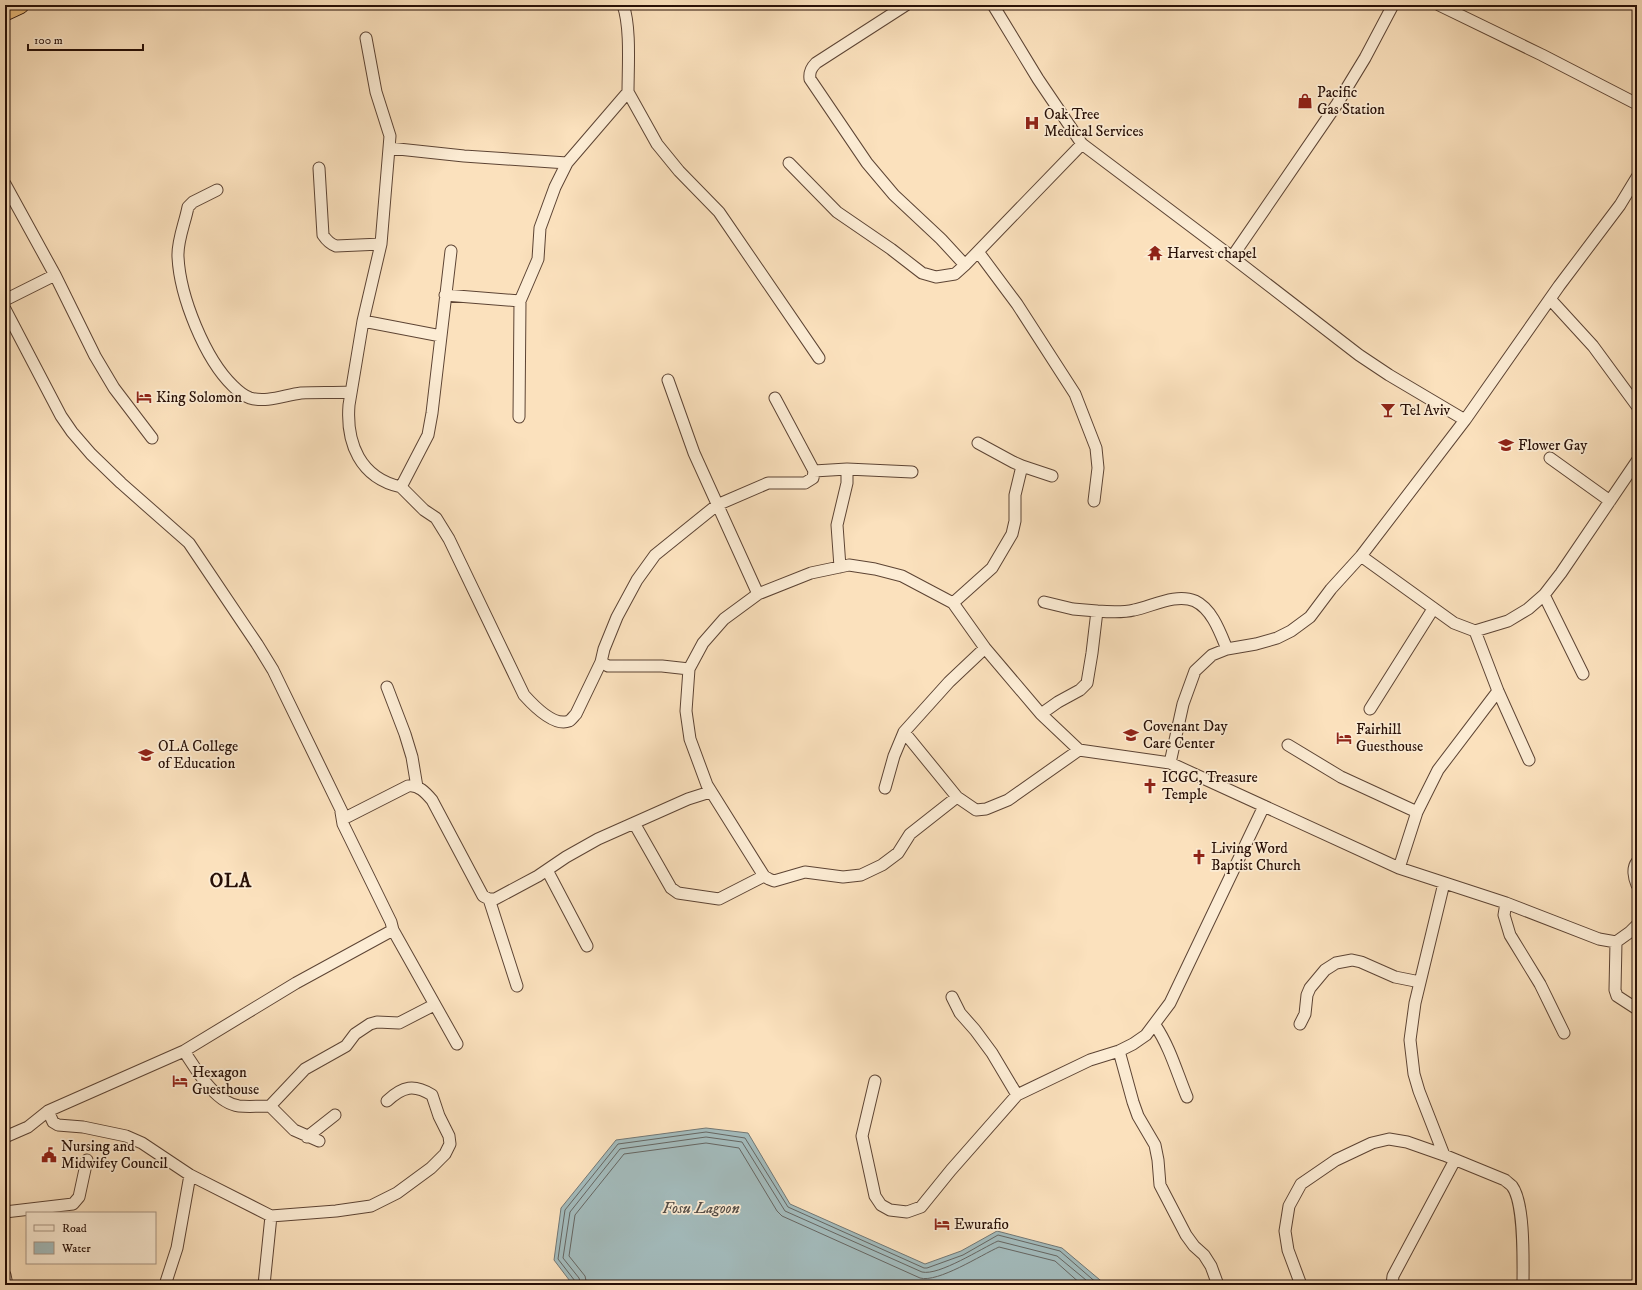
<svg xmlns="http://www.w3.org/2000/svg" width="1642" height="1290" font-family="'IM FELL DW Pica',serif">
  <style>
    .water { fill: #a3bbbc; stroke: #727774 }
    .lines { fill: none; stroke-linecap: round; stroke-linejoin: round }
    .shore { stroke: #666662; stroke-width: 1 }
    .minor-casing { stroke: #5d4434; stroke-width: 13 }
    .highway-casing { stroke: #281007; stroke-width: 19 }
    .minor { stroke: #fcecd4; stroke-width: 11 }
    .highway { stroke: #eec07e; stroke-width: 17 }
    .labels { text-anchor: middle; stroke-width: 3.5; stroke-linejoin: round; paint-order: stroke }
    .poi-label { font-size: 15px; fill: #281007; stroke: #fcecd4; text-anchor: start }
    .water-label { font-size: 16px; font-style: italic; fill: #534c46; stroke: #fcecd4 }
    .district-label { font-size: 19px; font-weight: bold; letter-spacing: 1px; fill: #281007; stroke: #fcecd4 }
  </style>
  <rect width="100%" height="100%" fill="#fbe1bd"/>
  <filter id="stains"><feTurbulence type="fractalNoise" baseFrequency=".005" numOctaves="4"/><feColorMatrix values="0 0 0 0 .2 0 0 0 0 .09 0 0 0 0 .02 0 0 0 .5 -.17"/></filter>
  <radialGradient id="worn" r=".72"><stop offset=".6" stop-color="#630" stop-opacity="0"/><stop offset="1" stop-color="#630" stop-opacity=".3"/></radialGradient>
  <path class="water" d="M 706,1128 L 748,1133 L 790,1204 L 925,1264 L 961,1251 L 997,1231 L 1062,1248 L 1106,1285 L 573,1285 L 554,1260 L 561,1208 L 616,1140 Z"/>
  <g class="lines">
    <path class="shore" d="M 576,1285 L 575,1281 L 558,1259 L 565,1210 L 618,1144 L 706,1132 L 745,1138 L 788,1207 L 924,1268 L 927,1268 L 963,1255 L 998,1235 L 1060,1251 L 1099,1285
      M 581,1285 L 579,1278 L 563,1258 L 570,1212 L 620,1149 L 706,1137 L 742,1142 L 785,1211 L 922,1272 C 939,1276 982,1248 998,1241 L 1057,1256 L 1092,1285
      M 587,1285 L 585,1276 L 569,1256 L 575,1215 L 624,1154 L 706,1143 L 739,1148 L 777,1211 L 782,1216 L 920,1278 C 938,1283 981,1255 999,1247 L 1055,1261 L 1082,1285"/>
    <g class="minor-casing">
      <path id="minor" d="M 906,5 L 816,63 C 811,68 809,72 810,79 L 867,163 L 894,195 L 941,239 L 965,265
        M 993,5 L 1038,79 L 1082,144 L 1232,257 L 1359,355 L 1389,375 L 1465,420
        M 1439,5 L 1542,55 L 1637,104
        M 628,92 L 657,144 L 679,171 L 719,212 L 819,358
        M 389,148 L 464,156 L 567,163
        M 789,163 L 837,212 L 891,249 L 922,273 L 936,277 L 955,274 L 965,265 L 1082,144
        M 319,168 L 323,235 C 327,241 330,244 336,246 L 381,244
        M 5,184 L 55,275 L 95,356 L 114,388 L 152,438
        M 217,190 L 193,202 L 188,207 C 185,223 177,241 178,257 C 180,297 205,359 233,386 C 238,391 244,396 250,398 C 267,403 285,395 301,393 C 317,392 334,393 350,392
        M 451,251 L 432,413 L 428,435 L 401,487 L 424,510 L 436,518 L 449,539 L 524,695 C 533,705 554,727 569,721 C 571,720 574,716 576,714 L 601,662
        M 979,253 L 1017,304 L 1075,394 L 1096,448 L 1098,468 L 1094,501
        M 1232,257 L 1337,104 L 1365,58 L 1393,5
        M 445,295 L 520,301
        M 1550,299 L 1593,346 L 1637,406
        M 5,300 L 55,275
        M 5,309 L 61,416 L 72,432 L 91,454 L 121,483 L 189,543 L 257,644 L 273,670 L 345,818 L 408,786 C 418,784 426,793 432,800 L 483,896 L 489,899 L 495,899 L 538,876 L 566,857 L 598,839 L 688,799 L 710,792
        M 363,321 L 381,244 L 390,136 L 376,92 L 366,38
        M 668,380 L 694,453 L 758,594
        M 519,417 L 520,301 L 538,259 L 540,228 L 555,187 L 567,163 L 628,92 C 628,68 631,27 623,5
        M 978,443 L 1013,462 L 1022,466
        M 1550,458 L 1610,501
        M 814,471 L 847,469 L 912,472
        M 401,487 C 360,478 346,443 349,405 L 363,321 L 441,336
        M 1361,556 L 1454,623 L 1475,631 L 1508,621 L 1528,609 L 1544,595 L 1561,573 L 1637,461
        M 840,567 L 837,525 L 847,483 L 847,469
        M 1544,595 L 1583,674
        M 953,603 L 992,568 L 1012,534 L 1015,521 L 1015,495 L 1022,466 L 1052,476
        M 1097,611 C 1109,612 1122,613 1134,610 C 1153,606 1176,593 1195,601 C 1212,609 1220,632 1227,649
        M 1475,631 L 1498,691 L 1529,760
        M 689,669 L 662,666 L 608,666 L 601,662 L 604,649 L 617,617 L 637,580 L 655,555 L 717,505 L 768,483 L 805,483 L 813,478 L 814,471 L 775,398
        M 387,687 L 405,734 L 412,757 L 417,787
        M 1370,709 L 1433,609
        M 1041,714 L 1058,702 L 1080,690 L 1087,683 L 1092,653 L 1097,611 L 1073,609 L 1044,602
        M 904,732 L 957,797 L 976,810 L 986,809 L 1008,800 L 1079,750
        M 1288,745 L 1341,777 L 1417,812
        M 1170,763 L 1183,704 L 1195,671 L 1212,655 L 1227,649 L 1256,644 L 1277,638 L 1291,631 L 1310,617 L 1331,589 L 1361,556 L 1465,420 L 1559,286 L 1620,205 L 1637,177
        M 885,788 L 894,756 L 904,732 L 949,682 L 985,648
        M 341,812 L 343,824 L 391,922 L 393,930 L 457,1044
        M 634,823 L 671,888 L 678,893 L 719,899 L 764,876 L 707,785 L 690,739 L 686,711 L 689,669 L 703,643 L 724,619 L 758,594 L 811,573 L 849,565 L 875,569 L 902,576 L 953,603 L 985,648 L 1041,714 L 1079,750 L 1170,763 L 1399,868 L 1506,903 L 1599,939 L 1616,942 L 1630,932 L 1637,925
        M 1637,862 C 1632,868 1634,878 1637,885
        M 1399,868 L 1417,812 L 1438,770 L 1498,691
        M 547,870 L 587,946
        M 764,876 L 769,879 L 774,881 L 805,872 L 843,877 L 861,875 L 882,865 L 898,853 L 910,834 L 957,797
        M 1444,883 L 1415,1003 L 1410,1040 L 1414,1074 L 1419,1091 L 1444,1155
        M 489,899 L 517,986
        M 1506,903 L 1504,915 L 1510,935 L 1540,984 L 1564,1033
        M 1616,942 L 1615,990 L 1617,996 L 1637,1009
        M 952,997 L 960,1013 L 975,1030 L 992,1053 L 1017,1095
        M 1300,1024 L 1305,1014 L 1307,995 L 1310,988 L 1325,970 L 1336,963 L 1352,960 L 1361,962 L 1395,977 L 1420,982
        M 1155,1025 C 1170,1047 1177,1073 1187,1097
        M 184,1051 C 196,1069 215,1103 239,1106 C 249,1107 260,1106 270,1106 L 294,1130 L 319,1141
        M 1119,1051 L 1133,1102 L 1138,1116 L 1155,1145 L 1158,1160 L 1160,1185 L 1186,1235 L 1194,1246 L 1204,1255 L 1211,1266 L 1218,1285
        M 875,1081 L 862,1136 L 875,1196 L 881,1205 L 890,1210 L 907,1212 L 921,1207 L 951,1170 L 1017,1095 L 1090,1060 L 1119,1051 L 1133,1044 L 1146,1035 L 1170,1003 L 1264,806
        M 270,1106 L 305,1069 L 346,1046 L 355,1034 L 370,1024 L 377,1022 L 399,1023 L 434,1005
        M 48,1111 L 53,1122 L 58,1125 L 83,1127 L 126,1136 L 142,1143 L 190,1175 L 271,1216 L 336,1211 L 371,1206 L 397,1193 L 431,1168 L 445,1154 L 450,1144 L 449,1136 L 439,1116 L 432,1095 C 414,1084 403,1086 387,1101
        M 5,1137 L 28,1127 L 48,1111 L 184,1051 L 296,983 L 393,930
        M 307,1137 L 335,1115
        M 5,1212 L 73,1204 L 79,1197 L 87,1160
        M 5,1275 L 7,1285
        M 165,1285 L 177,1248 L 190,1175
        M 264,1285 L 271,1216
        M 1301,1285 L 1288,1250 L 1285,1231 L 1289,1206 L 1301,1184 L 1336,1160 L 1372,1143 L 1389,1139 L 1407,1142 L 1444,1155 L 1505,1180 C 1507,1182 1510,1184 1512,1186 C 1525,1203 1523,1263 1523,1285
        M 1392,1285 L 1393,1276 L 1455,1160"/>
    </g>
    <g class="highway-casing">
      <path id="highway" d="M 5,12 L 20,5"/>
    </g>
    <use href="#minor" class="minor"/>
    <use href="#highway" class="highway"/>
  </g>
  <defs>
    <g id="shop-bare" transform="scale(1.2)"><path d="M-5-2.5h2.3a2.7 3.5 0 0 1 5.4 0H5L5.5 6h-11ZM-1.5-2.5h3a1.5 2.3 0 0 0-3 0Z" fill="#8f2418" stroke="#fcecd4" stroke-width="2.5" paint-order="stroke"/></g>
    <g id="hospital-bare" transform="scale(1.2)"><path d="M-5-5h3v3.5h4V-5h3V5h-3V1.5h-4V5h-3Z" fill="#8f2418" stroke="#fcecd4" stroke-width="2.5" paint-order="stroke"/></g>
    <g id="temple-bare" transform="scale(1.2)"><path d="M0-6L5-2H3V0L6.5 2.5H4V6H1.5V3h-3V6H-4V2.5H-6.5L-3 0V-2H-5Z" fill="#8f2418" stroke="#fcecd4" stroke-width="2.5" paint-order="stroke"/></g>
    <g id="hotel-bare" transform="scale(1.2)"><path d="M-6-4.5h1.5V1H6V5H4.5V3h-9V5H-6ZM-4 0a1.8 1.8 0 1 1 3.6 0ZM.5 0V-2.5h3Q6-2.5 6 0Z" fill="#8f2418" stroke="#fcecd4" stroke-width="2.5" paint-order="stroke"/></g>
    <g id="bar-bare" transform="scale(1.2)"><path d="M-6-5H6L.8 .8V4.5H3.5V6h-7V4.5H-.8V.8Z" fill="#8f2418" stroke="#fcecd4" stroke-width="2.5" paint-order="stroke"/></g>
    <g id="school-bare" transform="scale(1.2)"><path d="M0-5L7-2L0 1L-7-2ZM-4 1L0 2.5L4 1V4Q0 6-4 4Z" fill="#8f2418" stroke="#fcecd4" stroke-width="2.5" paint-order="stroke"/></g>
    <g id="university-bare" transform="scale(1.2)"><path d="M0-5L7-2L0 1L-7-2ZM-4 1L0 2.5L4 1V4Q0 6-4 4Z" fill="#8f2418" stroke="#fcecd4" stroke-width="2.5" paint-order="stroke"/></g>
    <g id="church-bare" transform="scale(1.2)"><path d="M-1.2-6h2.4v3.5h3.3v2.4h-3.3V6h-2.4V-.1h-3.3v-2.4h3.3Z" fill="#8f2418" stroke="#fcecd4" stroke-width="2.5" paint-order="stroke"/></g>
    <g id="civic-bare" transform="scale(1.2)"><path d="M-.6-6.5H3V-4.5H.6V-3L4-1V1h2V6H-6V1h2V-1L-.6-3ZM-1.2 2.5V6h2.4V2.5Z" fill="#8f2418" stroke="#fcecd4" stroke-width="2.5" paint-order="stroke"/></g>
  </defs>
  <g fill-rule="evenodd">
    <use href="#shop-bare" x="1305" y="101"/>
    <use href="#hospital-bare" x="1032" y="123"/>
    <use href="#temple-bare" x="1155" y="253"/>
    <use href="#hotel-bare" x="144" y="397"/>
    <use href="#bar-bare" x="1388" y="410"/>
    <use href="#school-bare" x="1506" y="445"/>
    <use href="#school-bare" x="1131" y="735"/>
    <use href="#hotel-bare" x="1344" y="738"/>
    <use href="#university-bare" x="146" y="755"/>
    <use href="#church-bare" x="1150" y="786"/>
    <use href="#church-bare" x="1199" y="857"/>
    <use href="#hotel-bare" x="180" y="1081"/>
    <use href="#civic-bare" x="49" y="1155"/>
    <use href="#hotel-bare" x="942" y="1224"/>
  </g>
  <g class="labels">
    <g class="poi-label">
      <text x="1317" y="97">Pacific<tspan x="1317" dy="17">Gas Station</tspan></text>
      <text x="1044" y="119">Oak Tree<tspan x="1044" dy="17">Medical Services</tspan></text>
      <text x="1167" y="258">Harvest chapel</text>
      <text x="156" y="402">King Solomon</text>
      <text x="1400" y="415">Tel Aviv</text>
      <text x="1518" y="450">Flower Gay</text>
      <text x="1143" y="731">Covenant Day<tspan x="1143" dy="17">Care Center</tspan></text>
      <text x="1356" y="734">Fairhill<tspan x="1356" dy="17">Guesthouse</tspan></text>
      <text x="158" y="751">OLA College<tspan x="158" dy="17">of Education</tspan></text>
      <text x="1162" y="782">ICGC, Treasure<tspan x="1162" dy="17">Temple</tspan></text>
      <text x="1211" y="853">Living Word<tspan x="1211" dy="17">Baptist Church</tspan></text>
      <text x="192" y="1077">Hexagon<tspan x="192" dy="17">Guesthouse</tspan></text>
      <text x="61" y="1151">Nursing and<tspan x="61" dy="17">Midwifey Council</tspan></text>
      <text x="954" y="1229">Ewurafio</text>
    </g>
    <g class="water-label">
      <text x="701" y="1213">Fosu Lagoon</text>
    </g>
    <g class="district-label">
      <text x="231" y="887">OLA</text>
    </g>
  </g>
  <rect width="1642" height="1290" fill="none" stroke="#fbe1bd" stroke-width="20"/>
  <rect x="6" y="6" width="1630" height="1278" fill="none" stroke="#281007" stroke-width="2"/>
  <rect x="10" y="10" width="1622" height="1270" fill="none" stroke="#281007"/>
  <rect x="26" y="1212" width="130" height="52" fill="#fcecd4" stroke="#a79482"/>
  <rect x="34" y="1225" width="20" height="6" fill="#fcecd4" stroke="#a79482"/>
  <text x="62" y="1232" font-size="12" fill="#281007">Road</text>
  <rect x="34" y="1242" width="20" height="12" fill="#a3bbbc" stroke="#a79482"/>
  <text x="62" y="1252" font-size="12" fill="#281007">Water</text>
  <path d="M28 44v6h115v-6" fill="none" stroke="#281007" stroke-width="2"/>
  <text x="34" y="44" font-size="12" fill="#281007" stroke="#fcecd4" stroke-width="3" paint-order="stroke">100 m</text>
  <rect width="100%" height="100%" filter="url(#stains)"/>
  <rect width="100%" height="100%" fill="url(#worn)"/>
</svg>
